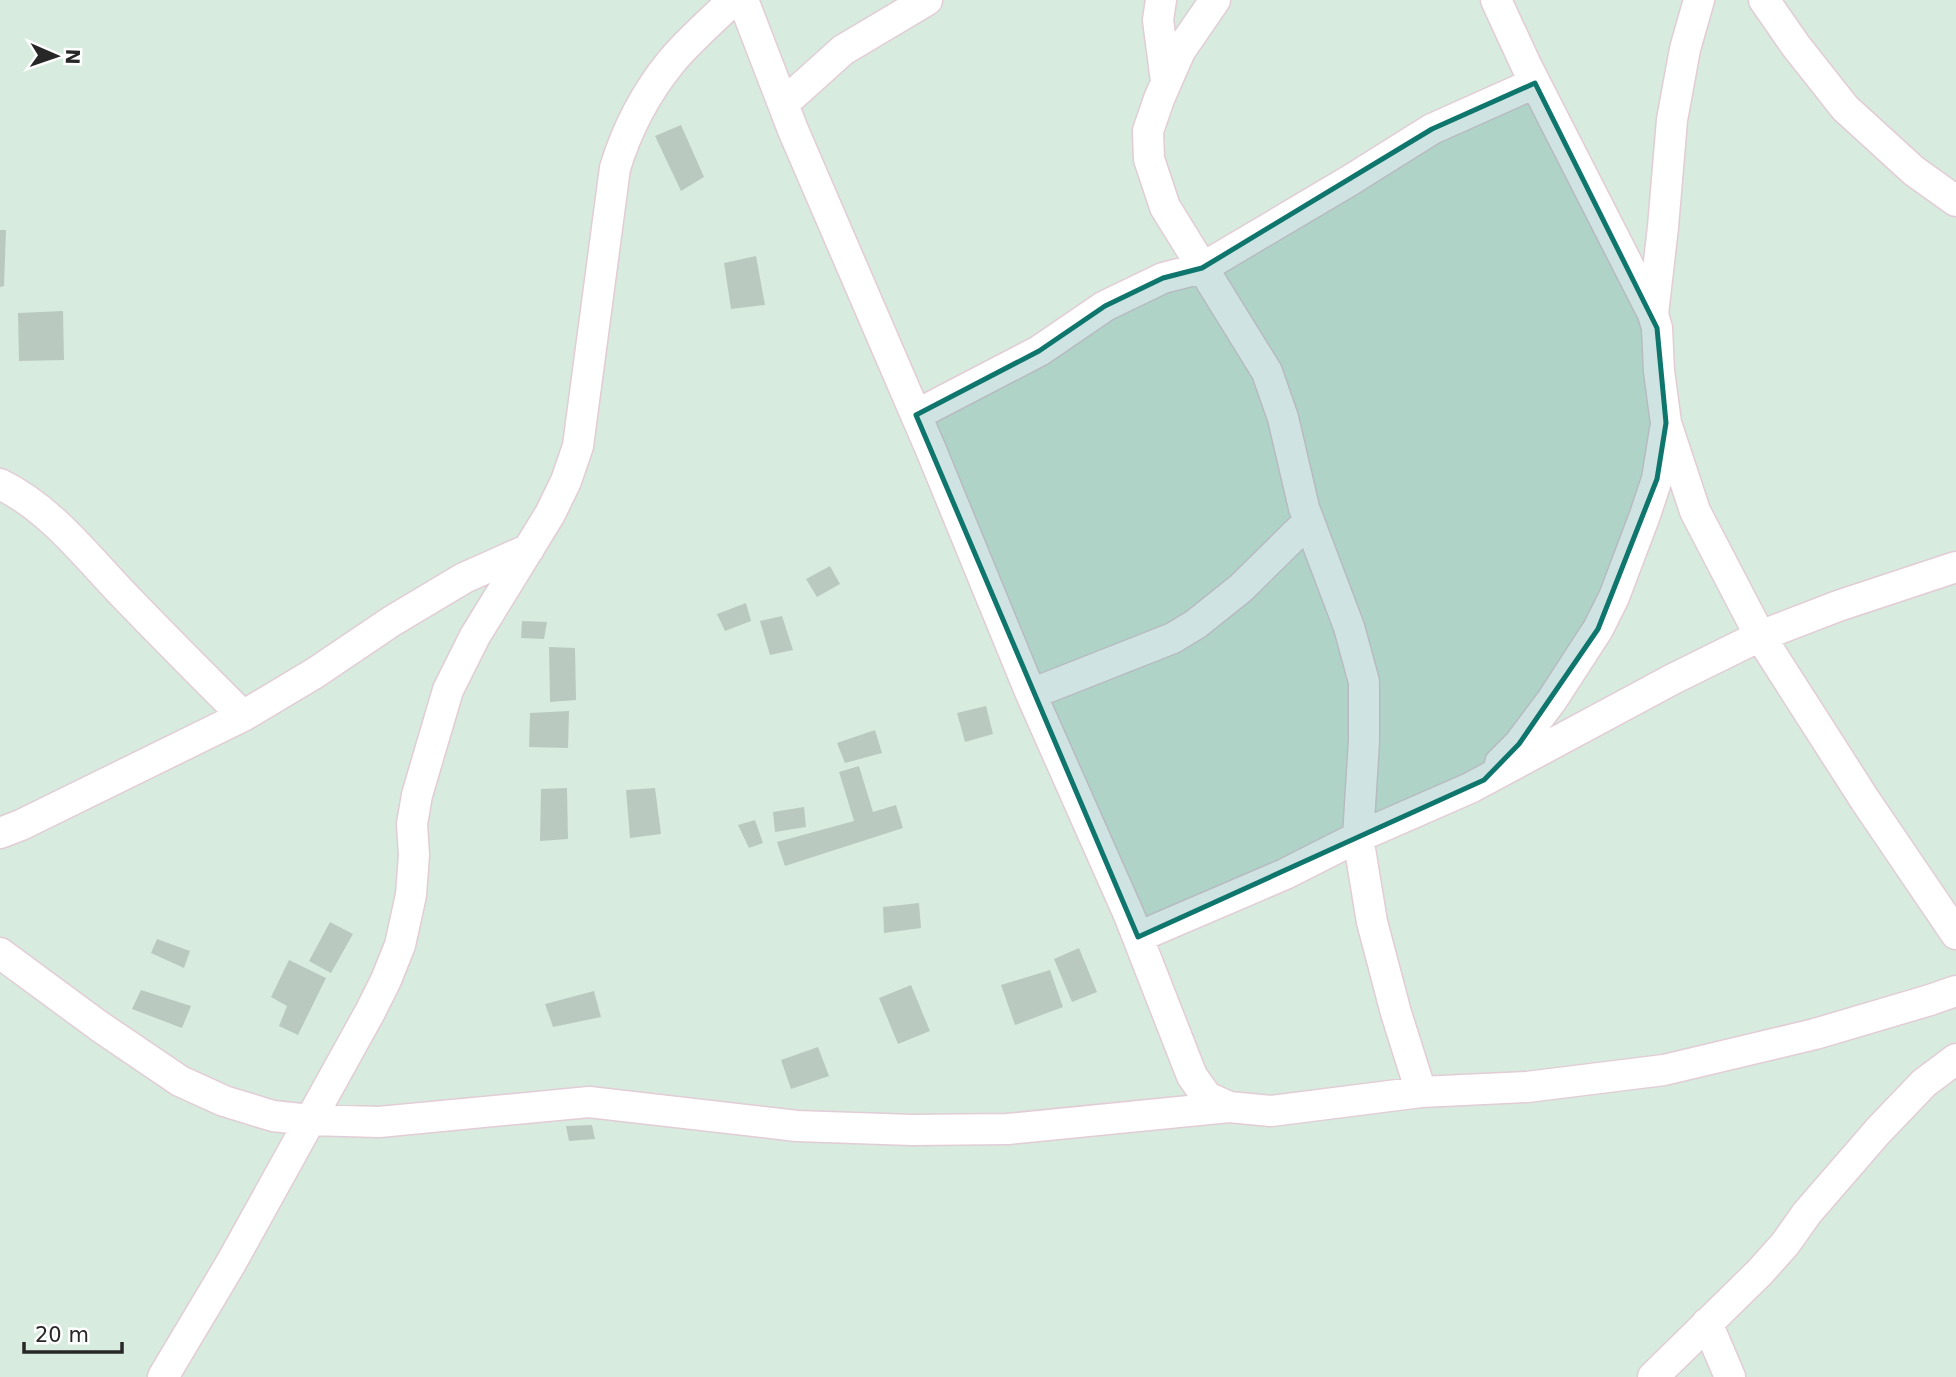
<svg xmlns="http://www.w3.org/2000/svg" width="1956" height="1377" font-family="'DejaVu Sans',sans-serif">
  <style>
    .building { fill: #bac9c0 }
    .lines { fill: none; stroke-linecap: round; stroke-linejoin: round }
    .minor-casing { stroke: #e2ccd6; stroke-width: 33 }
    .minor { stroke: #fff; stroke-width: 30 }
    .marked { fill: #0f766e; fill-opacity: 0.2; stroke: #0f766e; stroke-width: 5; stroke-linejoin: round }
  </style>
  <rect width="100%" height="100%" fill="#d7ebde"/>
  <path class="building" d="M 681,125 L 704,177 L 681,191 L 655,136 Z
    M 0,230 L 6,230 L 4,286 L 0,287 Z
    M 756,256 L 765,305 L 731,309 L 724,263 Z
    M 63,311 L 64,360 L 19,361 L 18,313 Z
    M 830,566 L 840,584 L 817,597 L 806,579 Z
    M 746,603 L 751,621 L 725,631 L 717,614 Z
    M 782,616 L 793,650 L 770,655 L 760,621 Z
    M 522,621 L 547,622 L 544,639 L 521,638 Z
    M 549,647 L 575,648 L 576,700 L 550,702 Z
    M 986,706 L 993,734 L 965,742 L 957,713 Z
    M 569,711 L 568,748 L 529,747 L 530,713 Z
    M 875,730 L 882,753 L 845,763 L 837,743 Z
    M 859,766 L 873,812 L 896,805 L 903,828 L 785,866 L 777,842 L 854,821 L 839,772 Z
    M 567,788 L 568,839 L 540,841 L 541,789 Z
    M 655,788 L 661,834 L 630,838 L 626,790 Z
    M 804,807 L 806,827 L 775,832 L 773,812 Z
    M 755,820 L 763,843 L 749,848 L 738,825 Z
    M 919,903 L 921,928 L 884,933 L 883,907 Z
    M 330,922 L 353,934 L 331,973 L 309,961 Z
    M 157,939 L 190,951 L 184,968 L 151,953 Z
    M 1079,948 L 1097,992 L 1072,1002 L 1054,959 Z
    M 289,960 L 326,978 L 298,1035 L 279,1026 L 287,1006 L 271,997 Z
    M 1050,970 L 1063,1007 L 1015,1025 L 1001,985 Z
    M 911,985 L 930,1031 L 898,1044 L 879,998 Z
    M 141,990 L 191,1006 L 182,1028 L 132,1009 Z
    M 594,991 L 601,1017 L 553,1027 L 545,1004 Z
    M 818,1047 L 829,1076 L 791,1089 L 781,1060 Z
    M 592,1125 L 595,1139 L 569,1141 L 566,1126 Z"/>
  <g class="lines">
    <g class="minor-casing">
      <path id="minor" d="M 743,0 L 793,130 L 931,450 L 1031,694 L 1129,915 L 1192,1076 L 1207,1097 L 1229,1107
        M 1161,0 L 1158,20 L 1166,81
        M 1215,0 L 1180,51 L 1159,99 L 1148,131 L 1149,159 L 1165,207 L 1267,372 L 1283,418 L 1304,508 L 1349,627 L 1364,682 L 1364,741 L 1358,837 L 1372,922 L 1396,1013 L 1421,1092
        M 1496,0 L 1526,65 L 1653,314 L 1657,328 L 1659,371 L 1666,423 L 1695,511 L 1760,636 L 1865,800 L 1956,934
        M 1764,0 L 1796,46 L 1845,108 L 1914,171 L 1956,201
        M 783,104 L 843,50 L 927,0
        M 1653,314 L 1663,227 L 1672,120 L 1685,49 L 1699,0
        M 916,415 L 1039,351 L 1105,306 L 1163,278 L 1202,268 L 1349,181 L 1432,129 L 1535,83
        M 0,484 C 49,508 83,552 119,590 C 160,633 202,675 243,716
        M 1031,694 L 1173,638 L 1196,624 L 1241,588 L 1309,521
        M 1500,763 L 1519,744 L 1552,700 L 1598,629 L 1614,597 L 1645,515 L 1657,479 L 1665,430
        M 0,833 L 21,825 L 243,716 L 315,673 L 392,621 L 464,578 L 529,549
        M 1138,937 L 1285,874 L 1358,837 L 1470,788 L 1673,679 L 1760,636 L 1838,606 L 1956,567
        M 0,953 L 99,1026 L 180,1081 L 224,1101 L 273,1116 L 310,1120 L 379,1122 L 589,1102 L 797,1126 L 912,1130 L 1008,1129 L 1229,1107 L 1271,1111 L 1421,1092 L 1527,1087 L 1664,1070 L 1815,1034 L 1930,1000 L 1956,991
        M 1707,1323 L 1730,1377
        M 163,1377 L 231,1263 L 370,1012 L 386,980 L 400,945 L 411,895 L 414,855 L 412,824 L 417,795 L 448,690 L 475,636 L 550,514 L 566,481 L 578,446 L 615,168 C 627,129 645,94 671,62 C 689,40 713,20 733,0
        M 1653,1377 L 1760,1272 L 1785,1244 L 1807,1213 L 1878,1131 L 1924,1083 L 1956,1059"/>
    </g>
    <use href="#minor" class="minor"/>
  </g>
  <path class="marked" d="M 1535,83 L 1657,328 L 1666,423 L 1657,479 L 1598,629 L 1519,744 L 1484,780 L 1138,937 L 916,415 L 1039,351 L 1105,306 L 1163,278 L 1202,268 L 1432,129 Z"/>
  <g transform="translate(56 56) rotate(92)" stroke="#ffffff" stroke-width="5" paint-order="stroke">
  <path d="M0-5L12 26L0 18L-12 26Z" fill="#272727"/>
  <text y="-10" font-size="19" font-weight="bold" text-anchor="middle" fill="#272727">N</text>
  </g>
  <path d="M24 1342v10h98v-10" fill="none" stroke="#272727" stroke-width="3.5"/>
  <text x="35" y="1342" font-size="21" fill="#272727" stroke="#ffffff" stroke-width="5" paint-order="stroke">20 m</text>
</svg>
